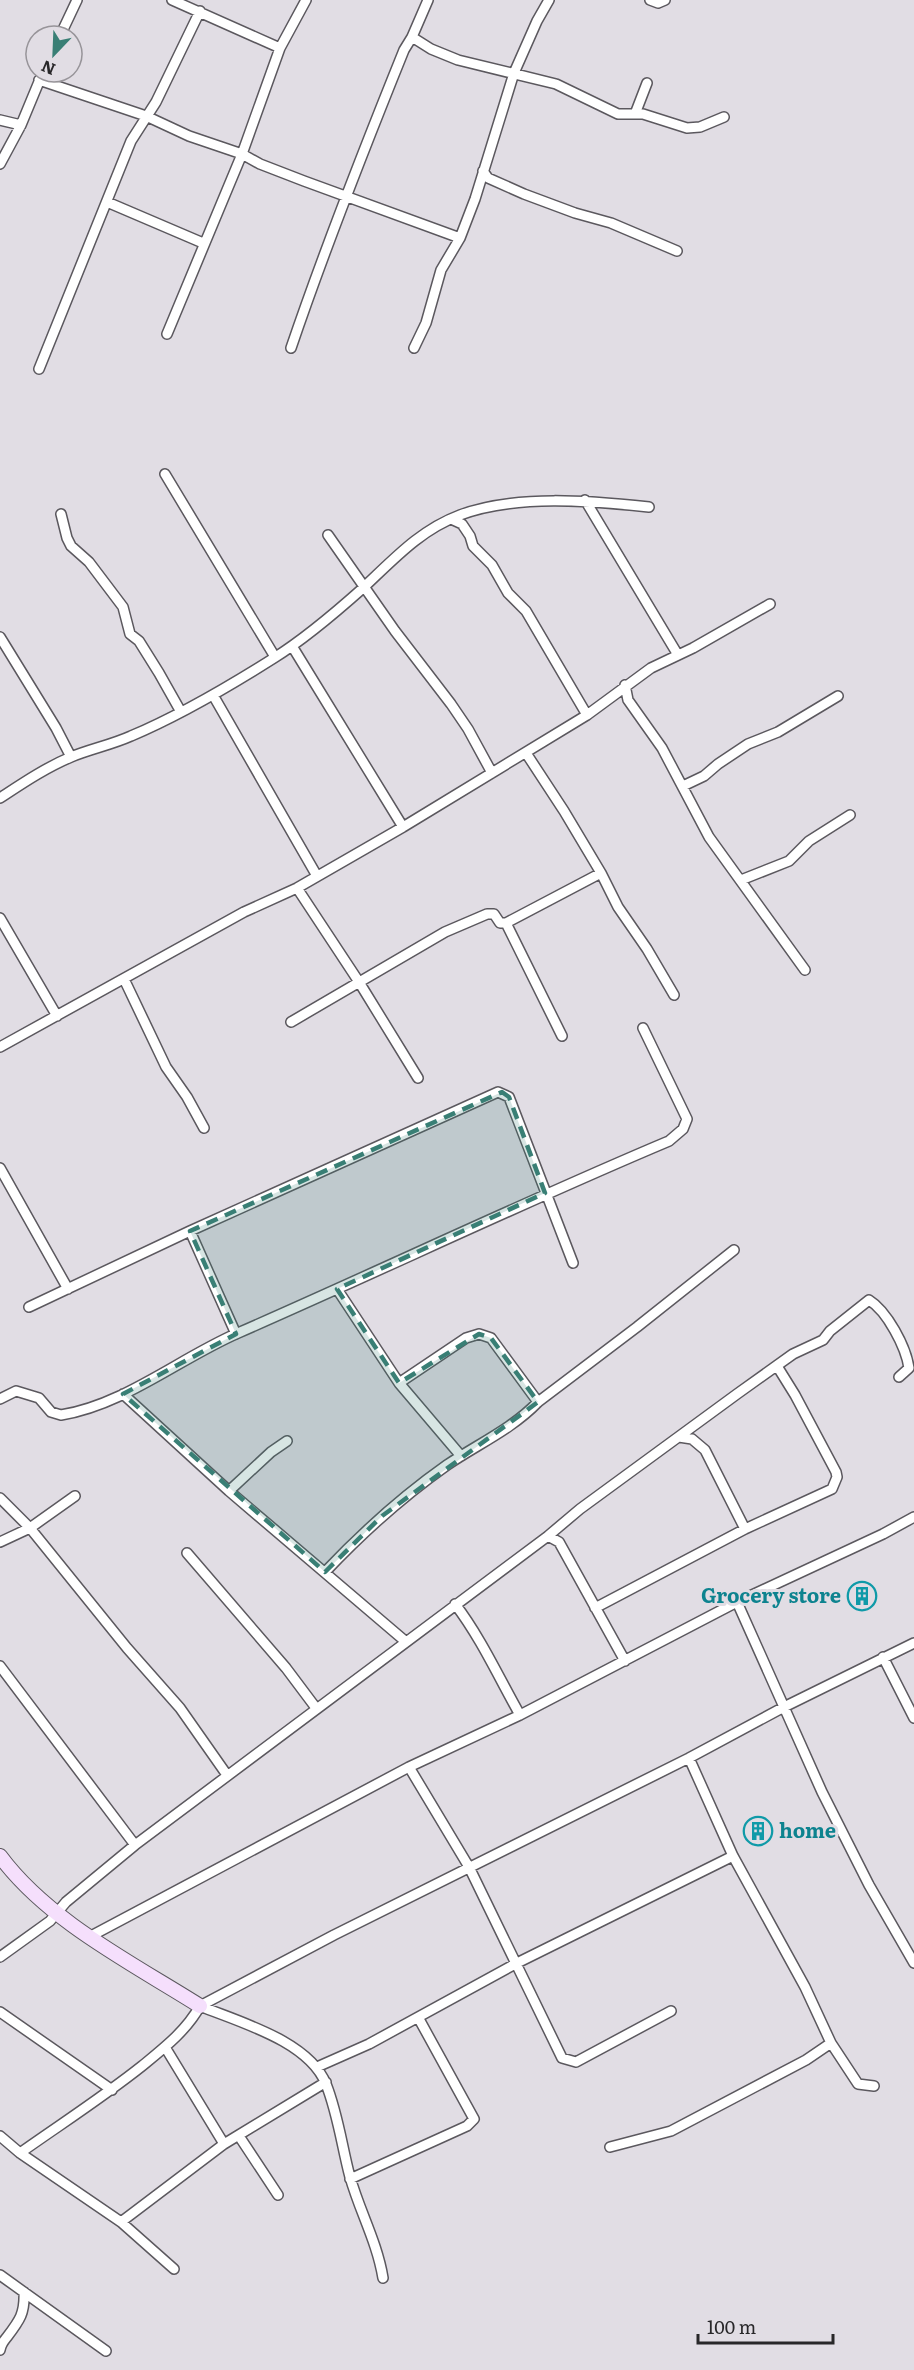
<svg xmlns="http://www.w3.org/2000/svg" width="914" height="2370" font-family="Literata,serif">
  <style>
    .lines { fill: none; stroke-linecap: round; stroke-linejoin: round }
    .street-casing { stroke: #5b585e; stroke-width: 12 }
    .secondary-casing { stroke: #5b585e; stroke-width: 16 }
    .street { stroke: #fff; stroke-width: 9 }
    .secondary { stroke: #f5dffc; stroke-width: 14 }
    .marked { fill: #397f75; fill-opacity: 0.2; stroke: #397f75; stroke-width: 4.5; stroke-dasharray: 12 8; stroke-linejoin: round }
    .labels { text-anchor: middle; stroke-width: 6; stroke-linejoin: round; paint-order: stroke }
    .culture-label { font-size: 20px; font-weight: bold; fill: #0d838f; stroke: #e1dde4; text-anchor: end }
  </style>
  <rect width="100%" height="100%" fill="#e1dde4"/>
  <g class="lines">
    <g class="street-casing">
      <path id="street" d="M 172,0 L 280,48
        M 650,0 L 658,3 L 665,0
        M 60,36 L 77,0
        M 412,37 L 431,49 L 458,60 L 556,84 L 618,114 L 643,114 L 687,128 L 700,127 L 724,117
        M 39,80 L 146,116 L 189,136 L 242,154 L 260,164 L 304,181 L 460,238
        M 635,114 L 647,83
        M 0,120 L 21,125
        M 0,164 L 21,125 L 43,72
        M 483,171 L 488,178 L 524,194 L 575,213 L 611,223 L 677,251
        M 107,202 L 203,243
        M 167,334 L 242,154 L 280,48 L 306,0
        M 291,348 C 325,248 364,149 404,50 L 412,37 L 428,0
        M 414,348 L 426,323 L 441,270 L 460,238 L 475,199 L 514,73 L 537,21 L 549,0
        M 39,369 L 131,141 L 156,102 L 200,11
        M 165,474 L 275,657
        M 585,500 L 678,655
        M 61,514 L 67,538 L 71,546 L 89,562 L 123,607 L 130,634 L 139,641 L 159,673 L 181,712
        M 451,519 L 462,524 L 470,536 L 473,546 L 492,565 L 508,593 L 526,611 L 587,715
        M 328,535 L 395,631 L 451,704 L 468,729 L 492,773
        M 0,637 L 56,728 L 71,757
        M 292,646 L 403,827
        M 625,685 L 628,700 L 662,748 L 709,837 L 805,970
        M 213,695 L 317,876
        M 526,753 L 564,811 L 601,873 L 618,907 L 647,949 L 674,995
        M 683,786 L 704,776 L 718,764 L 748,744 L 778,732 L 838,696
        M 0,798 C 23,783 45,768 71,757 C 90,749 111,745 131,736 C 181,715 228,687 274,658 C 306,638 335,613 363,588 C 394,559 420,530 460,515 C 516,494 591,501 649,507
        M 741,880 L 789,861 L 809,841 L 850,815
        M 297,888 L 359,982 L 418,1078
        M 0,918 L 57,1016
        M 506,923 L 562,1036
        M 124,979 L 166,1067 L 187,1097 L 204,1128
        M 291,1022 L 445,932 L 487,914 L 494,914 L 500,923 L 506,923 L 601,873
        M 0,1047 L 244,912 L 297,888 L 403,827 L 587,715 L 651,668 L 693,648 L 770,604
        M 0,1168 L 68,1289
        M 190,1231 L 236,1334
        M 337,1289 L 399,1383 L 461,1456
        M 29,1307 L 190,1231 L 498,1092 L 509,1097 L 573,1263
        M 399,1383 L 466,1338 L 479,1334 L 491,1338 L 538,1402
        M 123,1394 L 229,1491 L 405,1641
        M 0,1399 L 16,1391 L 39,1398 L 51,1412 L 61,1415 C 124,1405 180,1358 238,1333 C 382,1270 524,1202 669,1141 L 683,1129 L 687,1119 L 643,1028
        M 679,1437 L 692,1439 L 705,1450 L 745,1529
        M 229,1491 L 271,1452 L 287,1441
        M 0,1498 L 30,1528 L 127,1648 L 180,1708 L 227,1775
        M 548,1536 L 559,1542 L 625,1661
        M 0,1542 L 30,1528 L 75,1496
        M 187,1553 L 286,1668 L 316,1708
        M 325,1572 C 362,1533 403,1496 447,1465 C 478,1444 512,1429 538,1402 L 637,1327 L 734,1250
        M 737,1602 L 822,1792 L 869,1885 L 914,1963
        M 455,1604 C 481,1638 499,1678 520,1715
        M 595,1608 L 745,1529 L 832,1489 L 837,1477 L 836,1472 L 795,1395 L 777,1366
        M 883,1657 L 914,1718
        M 0,1666 L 135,1845
        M 689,1758 L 733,1856 L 805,1987 L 831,2043 L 858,2084 L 874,2086
        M 409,1767 L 469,1867 L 562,2058 L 576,2062 L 671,2011
        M 91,1936 L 409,1767 L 520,1715 L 737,1602 L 883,1534 L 914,1517
        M 0,1957 L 50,1921 L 66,1902 L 135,1845 L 548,1536 L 580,1509 L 737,1394 L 793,1354 L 823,1340 L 830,1331 L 869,1300 C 887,1311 906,1347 909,1368 L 899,1377
        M 200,2006 C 239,2022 309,2041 326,2084 C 338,2114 342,2147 350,2177 C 360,2212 377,2242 383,2278
        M 0,2012 L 112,2090
        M 165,2047 L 224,2144
        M 317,2067 L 369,2044 L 517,1963 L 733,1856
        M 0,2136 L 20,2153 L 121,2222 L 174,2269
        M 239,2136 L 278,2195
        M 610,2147 L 671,2131 L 806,2060 L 831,2043
        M 20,2153 C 61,2124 103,2097 142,2066 C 164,2048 186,2031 200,2006 L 334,1935 L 689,1758 L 784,1707 L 914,1643
        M 350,2179 L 467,2126 L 474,2119 L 419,2019
        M 121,2222 L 224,2144 L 326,2082
        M 0,2275 L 106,2351
        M 0,2350 C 1,2344 3,2342 7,2337 C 20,2320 25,2313 24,2292"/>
    </g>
    <g class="secondary-casing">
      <path id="secondary" d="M 0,1856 C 48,1921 132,1963 200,2006"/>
    </g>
    <use href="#street" class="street"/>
    <use href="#secondary" class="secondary"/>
  </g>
  <path class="marked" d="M 502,1092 L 509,1097 L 545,1193 L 337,1289 L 399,1383 L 479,1334 L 491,1338 L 538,1402 L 382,1516 L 325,1572 L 123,1394 L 236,1334 L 190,1231 Z"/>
  <defs>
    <g id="building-ring" transform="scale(1.5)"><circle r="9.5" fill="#e1dde4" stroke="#0f9aa8" stroke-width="1.5"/><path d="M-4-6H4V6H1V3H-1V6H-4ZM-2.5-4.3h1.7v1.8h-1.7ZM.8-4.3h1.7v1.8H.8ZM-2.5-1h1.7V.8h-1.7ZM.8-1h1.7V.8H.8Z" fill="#0f9aa8"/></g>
  </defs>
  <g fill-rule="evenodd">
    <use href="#building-ring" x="862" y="1596"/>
    <use href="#building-ring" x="758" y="1831"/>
  </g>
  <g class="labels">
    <g class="culture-label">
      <text x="841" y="1603">Grocery store</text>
      <text x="779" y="1838" text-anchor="start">home</text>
    </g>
  </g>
  <g transform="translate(54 54) rotate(203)"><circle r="28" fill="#e1dde4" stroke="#979499" stroke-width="1.5"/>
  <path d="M0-4.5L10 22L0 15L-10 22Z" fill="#397f75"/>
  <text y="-9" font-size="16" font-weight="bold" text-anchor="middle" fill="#282729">N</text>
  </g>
  <path d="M698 2334v9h135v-9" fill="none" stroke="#282729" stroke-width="3"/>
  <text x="707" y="2334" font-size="18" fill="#282729" stroke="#e1dde4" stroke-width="4.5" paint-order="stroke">100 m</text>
</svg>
